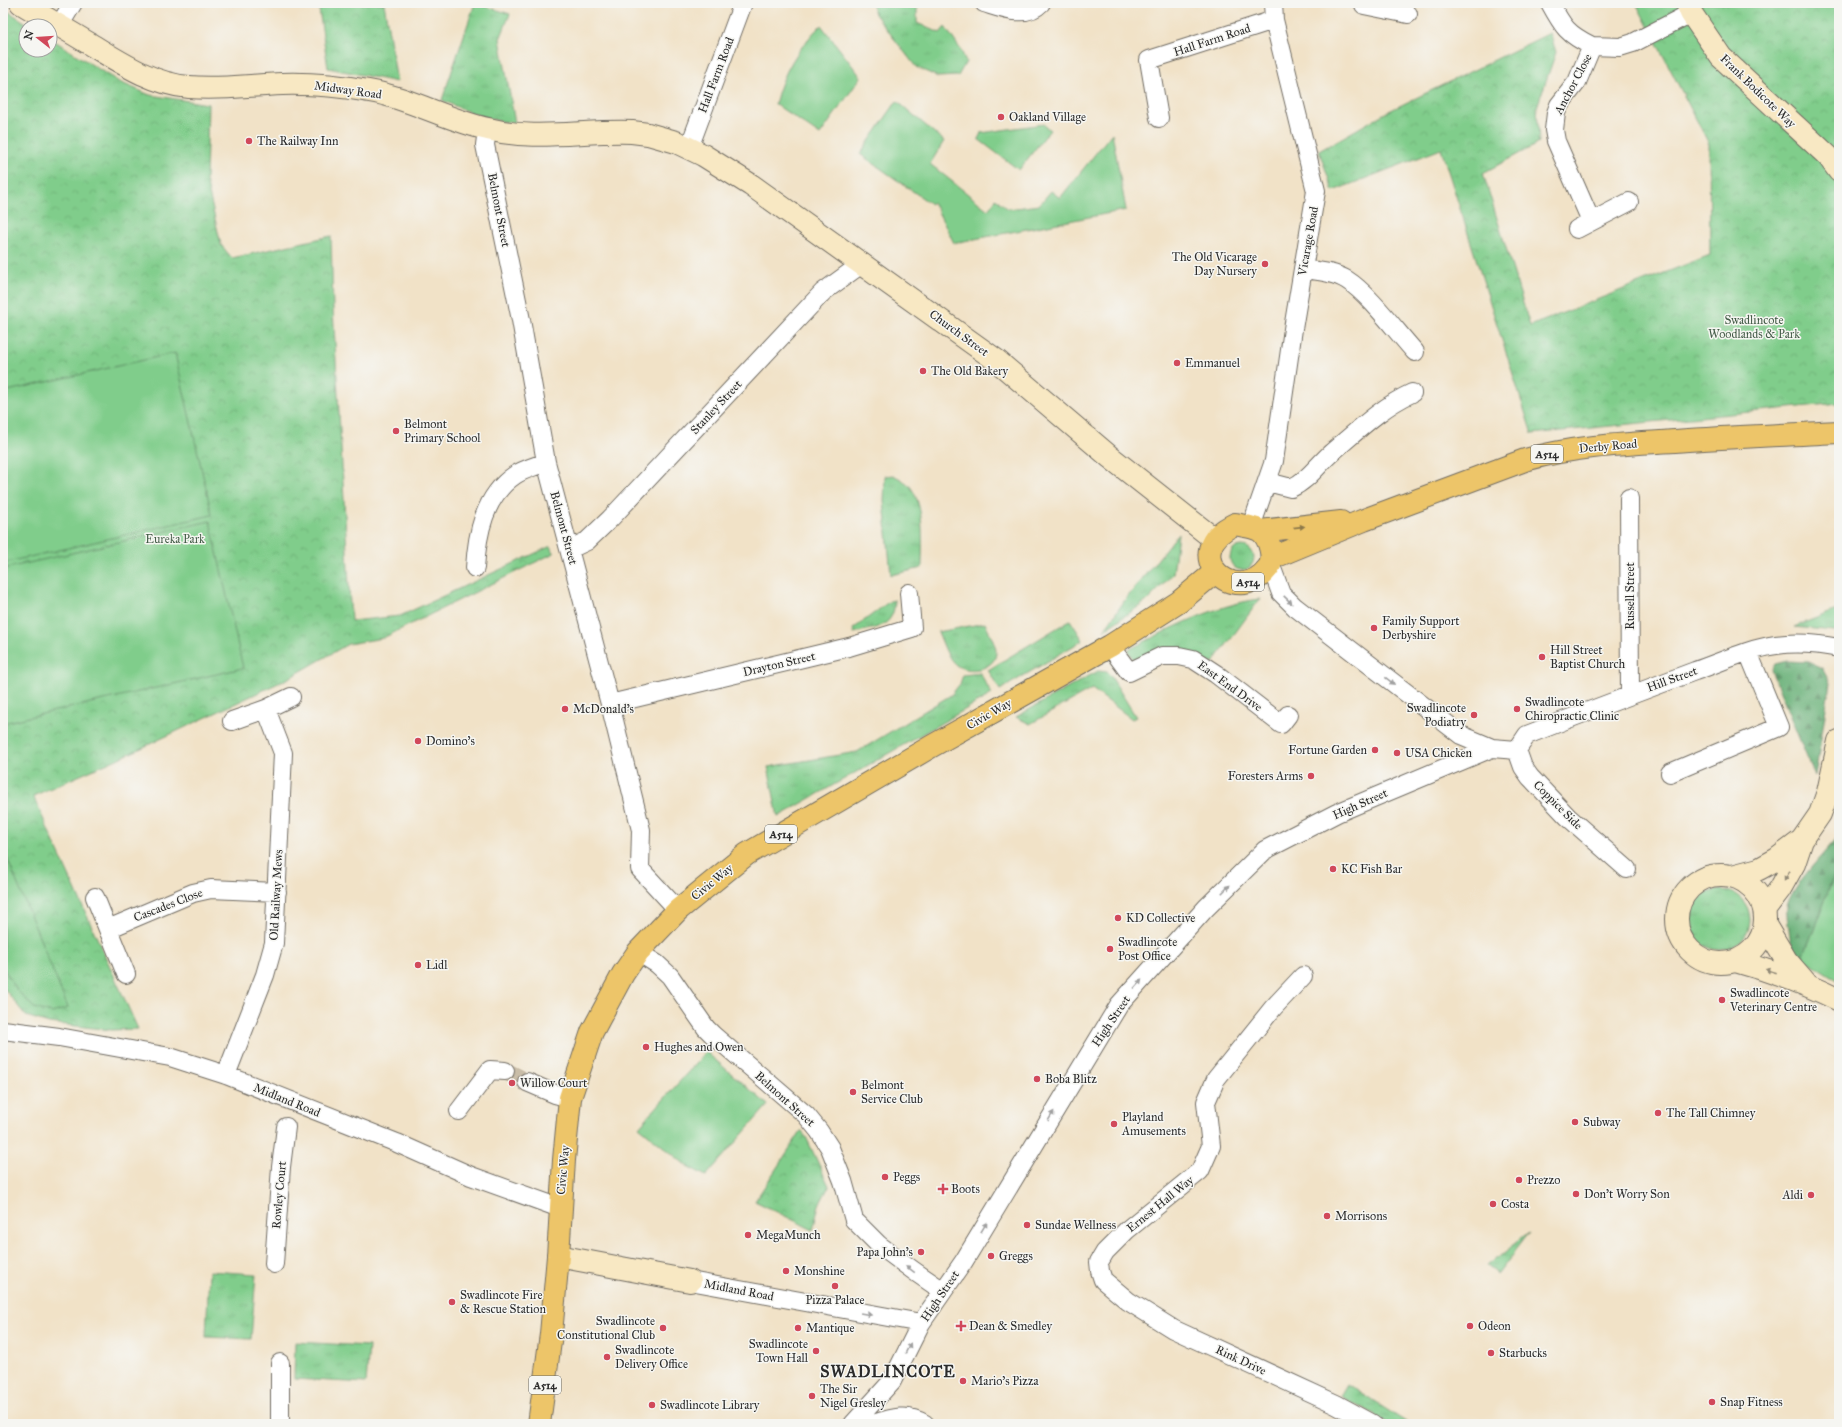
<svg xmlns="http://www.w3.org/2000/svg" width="1842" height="1427" font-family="'IM FELL Great Primer',serif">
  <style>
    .grass { fill: url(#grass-tufts); stroke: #567c5b }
    .forest { fill: url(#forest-firs); stroke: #4a6e51 }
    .park { fill: url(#park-crowns); stroke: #567c5b }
    .garden { fill: #80cd8b; stroke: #567c5b }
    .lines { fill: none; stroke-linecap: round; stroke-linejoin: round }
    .street-tunnel { stroke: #c9bda8; stroke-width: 18; stroke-dasharray: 18 9; stroke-linecap: butt }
    .street-casing { stroke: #706b62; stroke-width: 20 }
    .secondary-casing { stroke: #706b62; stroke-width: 24 }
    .primary-casing { stroke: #706b62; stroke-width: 24 }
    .street { stroke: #fff; stroke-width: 18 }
    .secondary { stroke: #f8e8c3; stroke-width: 22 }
    .primary { stroke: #edc569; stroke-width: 22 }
    .oneway { fill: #8c784a }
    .oneway2 { fill: #a0a0a0 }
    .oneway3 { fill: #928a77 }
    .poi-dot { fill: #d1495b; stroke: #f6f6f2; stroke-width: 1.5 }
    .labels { text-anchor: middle; stroke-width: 3; stroke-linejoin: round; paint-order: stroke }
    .shield { fill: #f6f6f2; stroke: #686867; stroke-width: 1 }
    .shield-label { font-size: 11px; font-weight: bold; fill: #2b2b2b }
    .street-label { font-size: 12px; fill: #2b2b2b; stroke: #f6f6f2 }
    .poi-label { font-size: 12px; fill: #2b2b2b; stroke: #f6f6f2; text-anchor: start }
    .park-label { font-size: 12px; fill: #445c48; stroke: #f6f6f2 }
    .district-label { font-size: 16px; font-weight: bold; letter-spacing: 1px; fill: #2b2b2b; stroke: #f6f6f2 }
  </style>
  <defs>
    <pattern id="grass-tufts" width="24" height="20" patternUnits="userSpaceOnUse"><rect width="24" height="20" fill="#80cd8b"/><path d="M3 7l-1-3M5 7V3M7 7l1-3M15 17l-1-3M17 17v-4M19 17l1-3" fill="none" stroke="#6fb078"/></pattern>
    <pattern id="forest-firs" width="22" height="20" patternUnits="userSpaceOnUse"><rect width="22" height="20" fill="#68b077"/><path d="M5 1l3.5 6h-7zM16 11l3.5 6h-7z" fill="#568f62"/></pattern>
    <pattern id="park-crowns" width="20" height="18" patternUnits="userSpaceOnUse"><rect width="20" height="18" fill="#80cd8b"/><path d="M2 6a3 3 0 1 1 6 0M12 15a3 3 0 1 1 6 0" fill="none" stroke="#6fb078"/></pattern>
  </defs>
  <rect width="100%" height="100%" fill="#f6f6f2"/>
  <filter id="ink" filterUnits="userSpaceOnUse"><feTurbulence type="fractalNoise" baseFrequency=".025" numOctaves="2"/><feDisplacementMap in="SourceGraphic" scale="8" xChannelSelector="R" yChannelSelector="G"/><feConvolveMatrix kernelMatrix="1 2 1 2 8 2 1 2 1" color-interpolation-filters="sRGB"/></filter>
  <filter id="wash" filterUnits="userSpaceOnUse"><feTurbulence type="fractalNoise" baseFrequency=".012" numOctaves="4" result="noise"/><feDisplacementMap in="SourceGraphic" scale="16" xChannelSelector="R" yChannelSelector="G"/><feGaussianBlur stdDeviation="0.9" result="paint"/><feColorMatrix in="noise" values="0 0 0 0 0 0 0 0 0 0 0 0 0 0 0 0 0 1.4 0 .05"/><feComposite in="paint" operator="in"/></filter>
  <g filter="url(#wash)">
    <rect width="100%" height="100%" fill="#f1e2c7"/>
    <path class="grass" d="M 475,3 L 510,14 L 500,39 L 515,123 C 489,121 465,111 442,100 Z
      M 872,3 L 916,3 L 917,7 L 917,23 L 940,33 L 945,27 L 961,50 L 966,62 L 958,76 L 938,77 L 916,67 L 875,14 Z
      M 893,475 C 901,479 909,483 913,491 C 925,512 922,544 922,568 L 891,575 L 884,501 L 885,476 Z
      M 1178,534 L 1173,574 L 1147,601 L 1104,630 L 1125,600 Z
      M1230 558a12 12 0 1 1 24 0a12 12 0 1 1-24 0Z
      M 1260,599 L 1213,663 L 1134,660 L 1128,650 C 1170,629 1214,605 1260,599 Z
      M 895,600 C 894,628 877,627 854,633 L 853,629 L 890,601 Z
      M 1839,609 L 1839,629 L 1835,631 L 1794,627 Z
      M 1070,620 L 1083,640 L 1000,690 L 988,670 Z
      M 985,623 C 988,631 996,643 996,652 C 996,670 968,674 956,665 C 947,658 943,643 938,632 Z
      M 1098,671 L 1107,672 L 1110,675 L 1136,717 L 1132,719 L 1092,689 L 1030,724 L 1016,717 Z
      M 980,673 L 992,694 L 778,817 L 768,767 L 857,752 L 951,695 L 960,684 L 963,675 Z
      M1690 920a30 30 0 1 1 60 0a30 30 0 1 1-60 0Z
      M 1529,1233 L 1498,1274 L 1487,1266 Z
      M 209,1271 L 256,1274 L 251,1339 L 206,1337 Z
      M 295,1342 L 369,1346 L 366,1383 L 294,1379 Z
      M 1347,1384 L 1409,1424 L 1390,1424 L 1340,1396 Z"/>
    <path class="forest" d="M 1787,661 L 1809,662 L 1822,668 L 1830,683 L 1815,777 L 1771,670 L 1775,664 Z
      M 1839,835 L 1839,863 L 1803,958 C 1792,950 1790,942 1789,929 C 1788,922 1786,914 1787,907 C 1789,888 1827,851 1839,835 Z"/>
    <path class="park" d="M 318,3 L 384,3 L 397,82 L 328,68 Z
      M 1636,3 L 1839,3 L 1839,403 L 1532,434 L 1441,149 L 1333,191 L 1319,151 L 1387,112 L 1550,33 L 1556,52 L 1537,107 L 1539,143 L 1483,173 L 1530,326 L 1710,255 L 1709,144 Z
      M 3,8 L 31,26 L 26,26 L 26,50 L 50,50 L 50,38 L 119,82 L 150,95 L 208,104 L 206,180 L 221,245 L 232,258 L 331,236 L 333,308 L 351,621 L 400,616 L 551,546 L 554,553 L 383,638 L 348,644 L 289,678 L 133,752 L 33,796 L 138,1029 L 111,1030 L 49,1023 L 26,1016 L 3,987 Z
      M 801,1131 L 806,1137 L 829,1186 L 819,1205 L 813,1230 L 755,1201 Z"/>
    <path class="garden" d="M 821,25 L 861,77 L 820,135 L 775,104 C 783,72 798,48 821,25 Z
      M 897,101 L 944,141 L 930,164 L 988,210 L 996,199 L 1008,209 L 1039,205 L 1051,191 L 1060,198 L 1112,133 L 1126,210 L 954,243 L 933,202 L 931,204 L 860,154 Z
      M 1043,124 L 1050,130 L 1019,170 L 978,139 L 981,133 Z
      M 175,353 L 212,515 L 3,563 L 3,392 Z
      M 210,521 L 243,668 L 3,723 L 3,569 Z
      M 3,848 L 68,1008 L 52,1013 L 34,1008 L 17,990 L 3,967 Z
      M 1839,863 L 1839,981 L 1803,958 Z
      M 706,1052 L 768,1105 L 706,1176 L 687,1166 L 639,1127 Z"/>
  </g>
  <g filter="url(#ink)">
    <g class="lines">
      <path class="street-tunnel" d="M 505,1071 L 527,1082"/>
      <g class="street-casing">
        <path id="street" d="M 984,3 C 1001,8 1026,19 1041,3
          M 1550,3 C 1563,27 1567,34 1592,46
          M 1364,5 L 1408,14
          M 59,26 L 73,3
          M 1159,118 L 1149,60 L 1274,20
          M 487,129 L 485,145 L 521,320 L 546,462 L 610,704 L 641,830 L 640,869 L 678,910
          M 689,148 L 743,3
          M 1591,221 L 1556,141 L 1554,130 L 1556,113 L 1559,105 L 1577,82 L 1592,46 L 1620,47 L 1633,43 L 1691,13
          M 1577,229 L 1629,202
          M 1303,269 C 1317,271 1334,272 1347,280 C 1369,294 1396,331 1415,352
          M 1268,482 L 1291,488 C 1307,481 1317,466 1330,454 C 1356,432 1381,407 1412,393
          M 1629,498 L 1630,695
          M 1251,527 L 1274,461 L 1293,329 L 1316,191 L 1274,20 L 1273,3
          M 570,549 L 587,541 L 610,519 L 823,292 L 863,263
          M 1271,566 L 1281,593 L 1295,607 L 1461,735 L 1492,748 L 1517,750 L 1523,767 L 1530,777 L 1568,817 L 1627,869
          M 475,568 C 477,534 484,496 515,475 C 524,469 536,466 546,462
          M 1110,646 L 1129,672 L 1162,656 L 1179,656 L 1193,659 L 1216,674 L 1281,724 L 1288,715
          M 610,704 L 849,647 L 912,628 L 909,593
          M 232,721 L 266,709 L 291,697
          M 1517,750 L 1527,735 C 1583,713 1639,692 1695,671 C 1721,662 1748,649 1776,645 C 1796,642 1819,644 1839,648
          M 1670,773 L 1779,727 L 1748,652
          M 95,897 L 126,974
          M 108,929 L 193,893 L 211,889 L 277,892
          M 638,952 L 657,964 L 670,976 L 706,1028 L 713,1035 L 806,1115 L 819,1131 L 830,1148 L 843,1181 L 854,1220 L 879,1245 L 914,1271 L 943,1291
          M 1303,976 L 1273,1008 L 1216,1079 L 1206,1102 L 1211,1146 L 1200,1171 L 1127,1230 L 1105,1252 L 1099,1262 L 1100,1271 L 1103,1280 L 1128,1301 L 1173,1329 L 1336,1404 L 1373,1424
          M 3,1030 L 59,1037 L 170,1057 L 226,1075 L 397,1143 L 471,1176 L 560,1208
          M 226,1075 L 265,975 L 274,943 L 283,753 L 266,709
          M 527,1082 L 555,1094 L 570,1098
          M 459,1111 L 490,1070 L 505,1071
          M 274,1264 L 281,1167 L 286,1127
          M 690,1281 L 921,1323
          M 280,1424 L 280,1363
          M 853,1424 L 892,1381 L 921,1323 L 964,1261 L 1119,1005 L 1206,908 L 1265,850 L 1337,813 L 1492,748
          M 873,1424 C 892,1418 907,1413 925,1424"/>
      </g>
      <g class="secondary-casing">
        <path id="secondary" d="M 21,3 C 44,17 67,30 90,44 C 120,62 152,84 189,87 C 220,90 251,85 282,84 C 311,83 340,86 369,91 C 410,98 447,120 488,129 C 535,141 584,130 632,132 L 648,134 L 676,142 L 703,155 L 751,185 L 996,360 L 1110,457 L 1214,539
          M 1687,3 L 1691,13 L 1721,57 L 1828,156 L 1839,171
          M1677 919a44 44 0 1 1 88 0a44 44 0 1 1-88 0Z
          M 1732,876 L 1759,869 L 1777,859 L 1802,840
          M 1764,910 L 1780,889 L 1794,864 L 1802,840 L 1820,814 L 1828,792 L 1839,741
          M 1765,925 L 1786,960 L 1806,983
          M 1735,961 C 1772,971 1805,983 1839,1000
          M 558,1256 L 690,1281"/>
      </g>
      <g class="primary-casing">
        <path id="primary" d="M 1235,524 C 1243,526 1251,526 1259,530 C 1269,536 1276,559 1268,568 C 1235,611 1175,552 1235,524 Z
          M 1260,531 L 1341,522
          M 1272,558 L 1364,520 L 1525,460 C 1575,446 1624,444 1675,441 C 1730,437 1784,435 1839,432
          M 539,1424 L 551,1334 L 558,1256 L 564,1160 L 570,1098 L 592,1032 L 623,974 L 638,952 L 678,910 L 747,854 L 932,746 L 1110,646 L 1179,602 L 1215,572"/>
      </g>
      <use href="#street" class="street"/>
      <use href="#secondary" class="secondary"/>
      <use href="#primary" class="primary"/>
    </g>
    <defs><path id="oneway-solid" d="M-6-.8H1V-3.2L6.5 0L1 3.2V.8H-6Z"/></defs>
    <use class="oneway" href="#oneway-solid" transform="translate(1299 527) rotate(-6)"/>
    <g class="oneway2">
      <use href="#oneway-solid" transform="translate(1288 600) rotate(44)"/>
      <use href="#oneway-solid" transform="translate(1390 681) rotate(38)"/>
      <use href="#oneway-solid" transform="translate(1226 889) rotate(-45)"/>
      <use href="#oneway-solid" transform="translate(1138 984) rotate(-48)"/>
      <use href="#oneway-solid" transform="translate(1051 1116) rotate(-59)"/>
      <use href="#oneway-solid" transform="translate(984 1227) rotate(-59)"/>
      <use href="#oneway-solid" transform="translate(910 1269) rotate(-143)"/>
      <use href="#oneway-solid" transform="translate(866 1314) rotate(10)"/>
      <use href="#oneway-solid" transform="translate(908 1348) rotate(-63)"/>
    </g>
    <g class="oneway3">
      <use href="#oneway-solid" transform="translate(1787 876) rotate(119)"/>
      <use href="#oneway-solid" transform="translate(1771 971) rotate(-163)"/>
    </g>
  </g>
  <g class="poi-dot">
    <circle cx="1001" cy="117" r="4"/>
    <circle cx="249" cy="141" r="4"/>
    <circle cx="1265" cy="264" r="4"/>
    <circle cx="1177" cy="363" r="4"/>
    <circle cx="923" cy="371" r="4"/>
    <circle cx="396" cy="431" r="4"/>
    <circle cx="1374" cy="628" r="4"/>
    <circle cx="1542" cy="657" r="4"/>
    <circle cx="565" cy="709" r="4"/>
    <circle cx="1517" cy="709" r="4"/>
    <circle cx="1474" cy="715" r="4"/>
    <circle cx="418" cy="741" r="4"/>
    <circle cx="1375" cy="750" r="4"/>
    <circle cx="1397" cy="753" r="4"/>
    <circle cx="1311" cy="776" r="4"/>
    <circle cx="1333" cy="869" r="4"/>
    <circle cx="1118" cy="918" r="4"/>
    <circle cx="1110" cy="949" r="4"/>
    <circle cx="418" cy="965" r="4"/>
    <circle cx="1722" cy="1000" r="4"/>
    <circle cx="646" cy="1047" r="4"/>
    <circle cx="1037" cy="1079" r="4"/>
    <circle cx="512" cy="1083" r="4"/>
    <circle cx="853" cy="1092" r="4"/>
    <circle cx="1658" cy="1113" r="4"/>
    <circle cx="1575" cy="1122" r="4"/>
    <circle cx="1114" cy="1124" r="4"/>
    <circle cx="885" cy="1177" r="4"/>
    <circle cx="1519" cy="1180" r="4"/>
    <path d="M941 1183h4v4h4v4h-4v4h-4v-4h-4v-4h4z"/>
    <circle cx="1576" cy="1194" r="4"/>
    <circle cx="1811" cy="1195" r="4"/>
    <circle cx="1493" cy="1204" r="4"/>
    <circle cx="1327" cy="1216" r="4"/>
    <circle cx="1027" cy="1225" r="4"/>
    <circle cx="748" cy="1235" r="4"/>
    <circle cx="921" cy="1252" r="4"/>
    <circle cx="991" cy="1256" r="4"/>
    <circle cx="786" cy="1271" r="4"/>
    <circle cx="835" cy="1286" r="4"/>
    <circle cx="452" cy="1302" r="4"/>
    <path d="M959 1320h4v4h4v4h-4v4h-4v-4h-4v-4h4z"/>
    <circle cx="1470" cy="1326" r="4"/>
    <circle cx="663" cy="1328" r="4"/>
    <circle cx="798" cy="1328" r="4"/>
    <circle cx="816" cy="1351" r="4"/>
    <circle cx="1491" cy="1353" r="4"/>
    <circle cx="607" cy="1357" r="4"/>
    <circle cx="963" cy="1381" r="4"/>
    <circle cx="812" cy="1396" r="4"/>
    <circle cx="1712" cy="1402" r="4"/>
    <circle cx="652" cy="1405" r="4"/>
  </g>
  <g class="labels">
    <g class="shield">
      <rect x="1531" y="445" width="32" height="18" rx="3"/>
      <rect x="1232" y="573" width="32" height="18" rx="3"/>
      <rect x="765" y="825" width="32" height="18" rx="3"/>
      <rect x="529" y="1376" width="32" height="18" rx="3"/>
    </g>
    <g class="shield-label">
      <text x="1547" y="458">A514</text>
      <text x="1248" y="586">A514</text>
      <text x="781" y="838">A514</text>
      <text x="545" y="1389">A514</text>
    </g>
    <g class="street-label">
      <text transform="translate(1212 40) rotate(-18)" y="4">Hall Farm Road</text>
      <text transform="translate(716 75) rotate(-69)" y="4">Hall Farm Road</text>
      <text transform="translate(1573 84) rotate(-62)" y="4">Anchor Close</text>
      <text transform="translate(348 90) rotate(8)" y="4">Midway Road</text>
      <text transform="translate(1758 91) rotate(44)" y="4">Frank Bodicote Way</text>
      <text transform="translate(499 210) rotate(79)" y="4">Belmont Street</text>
      <text transform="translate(1308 241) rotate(-80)" y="4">Vicarage Road</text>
      <text transform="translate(959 333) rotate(36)" y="4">Church Street</text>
      <text transform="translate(716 407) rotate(-47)" y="4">Stanley Street</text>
      <text transform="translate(1608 446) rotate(-5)" y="4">Derby Road</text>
      <text transform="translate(564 528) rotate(75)" y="4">Belmont Street</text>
      <text transform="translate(1630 596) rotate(-90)" y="4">Russell Street</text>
      <text transform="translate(779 664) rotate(-13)" y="4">Drayton Street</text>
      <text transform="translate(1672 679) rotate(-20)" y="4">Hill Street</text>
      <text transform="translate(1230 686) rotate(36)" y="4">East End Drive</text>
      <text transform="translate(989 714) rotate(-30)" y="4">Civic Way</text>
      <text transform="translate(1360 804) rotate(-24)" y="4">High Street</text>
      <text transform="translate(1558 805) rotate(45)" y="4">Coppice Side</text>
      <text transform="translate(712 882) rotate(-39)" y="4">Civic Way</text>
      <text transform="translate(276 895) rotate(-87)" y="4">Old Railway Mews</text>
      <text transform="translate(168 905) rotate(-21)" y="4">Cascades Close</text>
      <text transform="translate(1111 1021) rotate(-56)" y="4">High Street</text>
      <text transform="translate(785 1099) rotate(42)" y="4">Belmont Street</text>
      <text transform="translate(287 1100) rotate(22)" y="4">Midland Road</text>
      <text transform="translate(563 1170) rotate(-85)" y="4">Civic Way</text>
      <text transform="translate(279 1195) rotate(-85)" y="4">Rowley Court</text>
      <text transform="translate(1160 1204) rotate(-39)" y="4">Ernest Hall Way</text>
      <text transform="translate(739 1290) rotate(11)" y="4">Midland Road</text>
      <text transform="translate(940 1296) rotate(-56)" y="4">High Street</text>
      <text transform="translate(1241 1360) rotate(25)" y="4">Rink Drive</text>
    </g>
    <g class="poi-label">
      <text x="1009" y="121">Oakland Village</text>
      <text x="257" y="145">The Railway Inn</text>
      <text x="1257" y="261" text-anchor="end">The Old Vicarage<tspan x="1257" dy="14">Day Nursery</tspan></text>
      <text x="1185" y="367">Emmanuel</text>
      <text x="931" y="375">The Old Bakery</text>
      <text x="404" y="428">Belmont<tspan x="404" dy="14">Primary School</tspan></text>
      <text x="1382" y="625">Family Support<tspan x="1382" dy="14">Derbyshire</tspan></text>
      <text x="1550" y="654">Hill Street<tspan x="1550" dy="14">Baptist Church</tspan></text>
      <text x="1525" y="706">Swadlincote<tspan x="1525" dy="14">Chiropractic Clinic</tspan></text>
      <text x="1466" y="712" text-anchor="end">Swadlincote<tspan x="1466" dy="14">Podiatry</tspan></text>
      <text x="573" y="713">McDonald's</text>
      <text x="426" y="745">Domino's</text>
      <text x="1367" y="754" text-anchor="end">Fortune Garden</text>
      <text x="1405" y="757">USA Chicken</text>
      <text x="1303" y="780" text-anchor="end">Foresters Arms</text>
      <text x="1341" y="873">KC Fish Bar</text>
      <text x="1126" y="922">KD Collective</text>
      <text x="1118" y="946">Swadlincote<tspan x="1118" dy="14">Post Office</tspan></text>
      <text x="426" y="969">Lidl</text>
      <text x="1730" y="997">Swadlincote<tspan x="1730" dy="14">Veterinary Centre</tspan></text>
      <text x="654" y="1051">Hughes and Owen</text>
      <text x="1045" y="1083">Boba Blitz</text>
      <text x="520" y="1087">Willow Court</text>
      <text x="861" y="1089">Belmont<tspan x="861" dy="14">Service Club</tspan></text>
      <text x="1666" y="1117">The Tall Chimney</text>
      <text x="1122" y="1121">Playland<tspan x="1122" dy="14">Amusements</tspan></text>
      <text x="1583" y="1126">Subway</text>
      <text x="893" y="1181">Peggs</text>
      <text x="1527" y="1184">Prezzo</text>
      <text x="951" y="1193">Boots</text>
      <text x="1584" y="1198">Don't Worry Son</text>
      <text x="1803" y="1199" text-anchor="end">Aldi</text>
      <text x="1501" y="1208">Costa</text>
      <text x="1335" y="1220">Morrisons</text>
      <text x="1035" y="1229">Sundae Wellness</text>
      <text x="756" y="1239">MegaMunch</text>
      <text x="913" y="1256" text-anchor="end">Papa John's</text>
      <text x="999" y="1260">Greggs</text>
      <text x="794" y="1275">Monshine</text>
      <text x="460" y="1299">Swadlincote Fire<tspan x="460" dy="14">&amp; Rescue Station</tspan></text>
      <text x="835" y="1304" text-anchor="middle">Pizza Palace</text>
      <text x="655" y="1325" text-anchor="end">Swadlincote<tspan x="655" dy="14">Constitutional Club</tspan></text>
      <text x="969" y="1330">Dean &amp; Smedley</text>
      <text x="1478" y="1330">Odeon</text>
      <text x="806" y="1332">Mantique</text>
      <text x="808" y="1348" text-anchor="end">Swadlincote<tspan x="808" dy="14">Town Hall</tspan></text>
      <text x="615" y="1354">Swadlincote<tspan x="615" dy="14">Delivery Office</tspan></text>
      <text x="1499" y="1357">Starbucks</text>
      <text x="971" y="1385">Mario's Pizza</text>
      <text x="820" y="1393">The Sir<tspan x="820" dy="14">Nigel Gresley</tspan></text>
      <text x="1720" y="1406">Snap Fitness</text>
      <text x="660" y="1409">Swadlincote Library</text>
    </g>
    <g class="park-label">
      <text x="1754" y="324">Swadlincote<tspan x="1754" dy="14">Woodlands &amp; Park</tspan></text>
      <text x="175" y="543">Eureka Park</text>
    </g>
    <g class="district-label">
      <text x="888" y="1377">SWADLINCOTE</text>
    </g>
  </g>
  <rect width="1842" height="1427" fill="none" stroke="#f6f6f2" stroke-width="16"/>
  <g transform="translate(38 38) rotate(287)"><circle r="19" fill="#f6f6f2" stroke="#a5a5a2"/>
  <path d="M0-3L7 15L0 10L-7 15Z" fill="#d1495b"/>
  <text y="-6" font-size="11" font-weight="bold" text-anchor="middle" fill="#2b2b2b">N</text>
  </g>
</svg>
